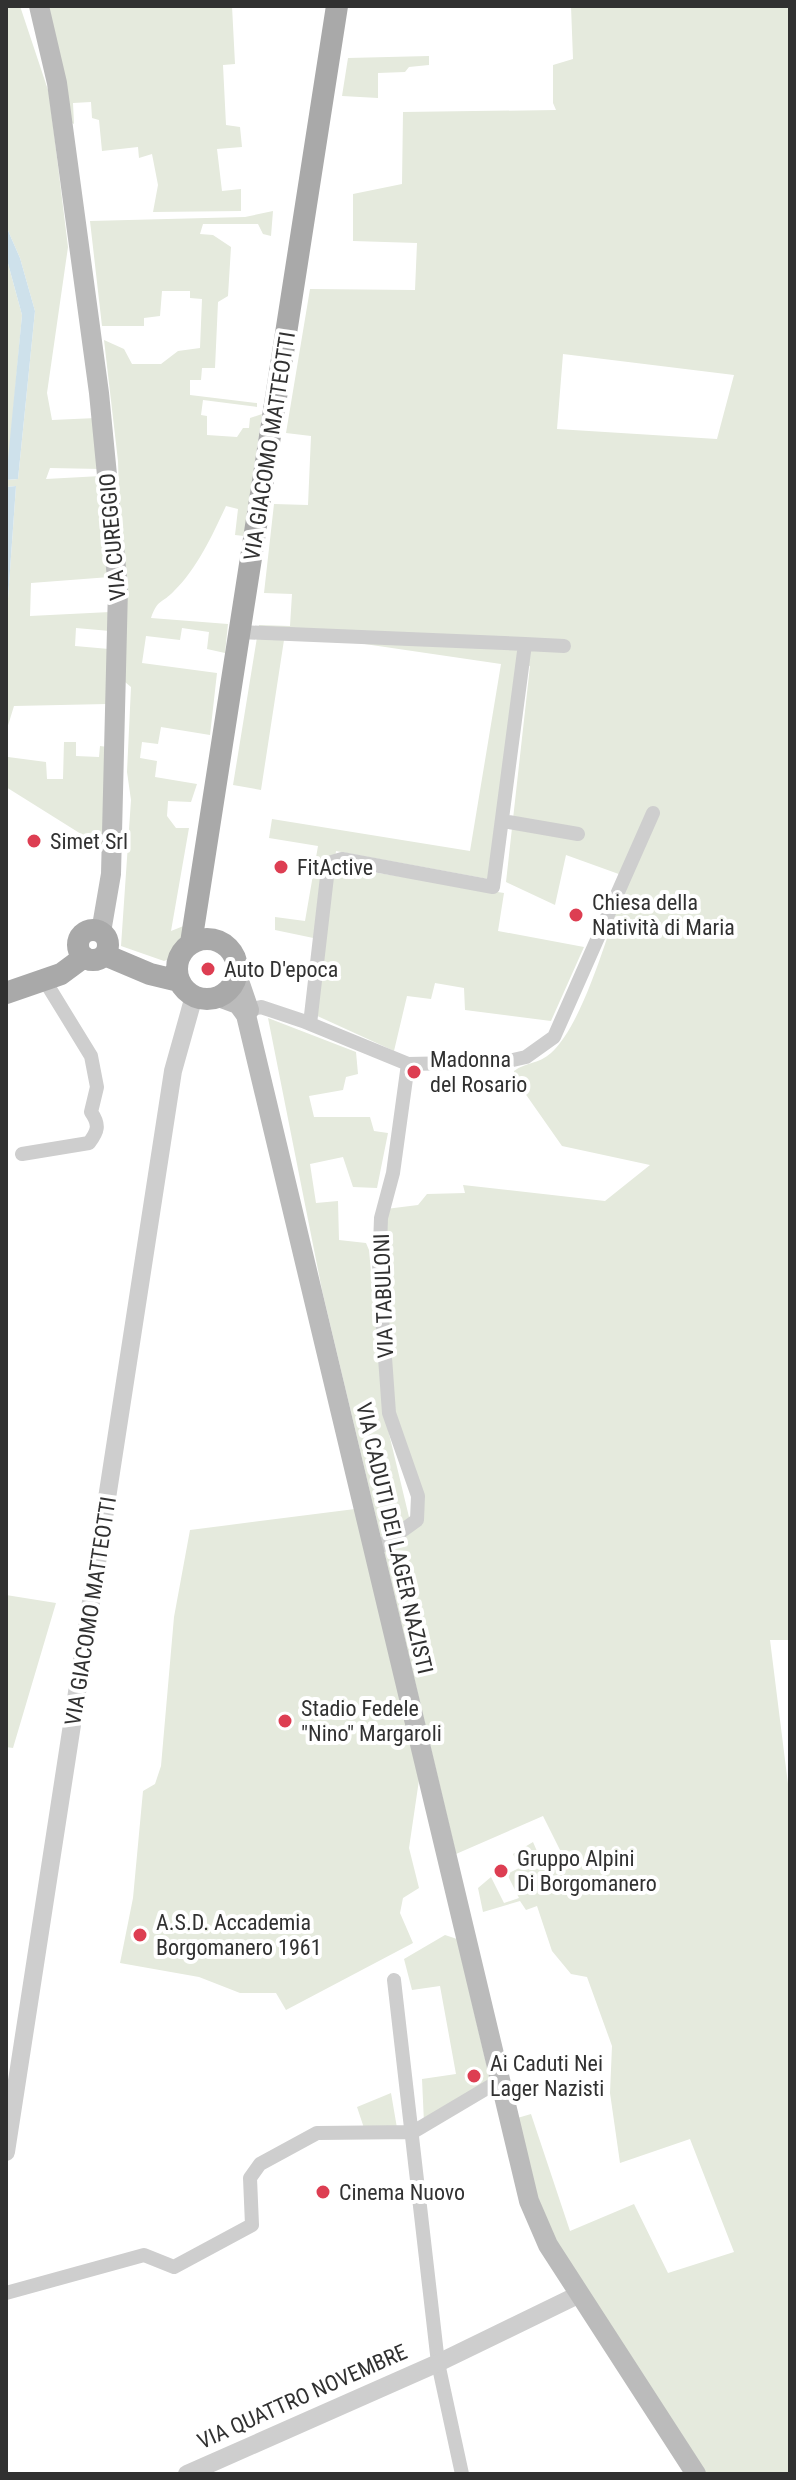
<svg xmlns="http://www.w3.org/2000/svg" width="796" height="2480" font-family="'Roboto Condensed',sans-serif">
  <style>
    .green { fill: #e5eadd; fill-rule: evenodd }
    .water { fill: #cee1eb }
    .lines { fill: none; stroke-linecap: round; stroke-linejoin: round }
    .minor { stroke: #cecece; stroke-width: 14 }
    .tertiary { stroke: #cecece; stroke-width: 18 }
    .secondary { stroke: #bbb; stroke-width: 20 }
    .primary { stroke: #a9a9a9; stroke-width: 22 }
    .poi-dot { fill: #dd3e52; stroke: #fff; stroke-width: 3 }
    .labels { text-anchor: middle; stroke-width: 8; stroke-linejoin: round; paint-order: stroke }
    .street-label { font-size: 22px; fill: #313131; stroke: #fff }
    .poi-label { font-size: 22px; fill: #313131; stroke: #fff; text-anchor: start }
  </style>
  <rect width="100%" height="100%" fill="#fff"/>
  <path class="green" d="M 6,6 L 20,6 L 49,93 L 68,247 L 47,393 L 52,420 L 96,418 L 101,469 L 50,468 L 46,479 L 101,476 L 110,577 L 31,583 L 30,616 L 110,612 L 110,631 L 76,628 L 75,646 L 109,649 L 107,704 L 14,706 L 6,732 L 6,627 L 16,486 L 6,487 L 6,256 L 22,315 L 7,480 L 18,479 L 35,311 L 20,258 L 6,226 Z
    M 48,6 L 232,6 L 235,64 L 223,65 L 226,125 L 240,127 L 242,147 L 217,149 L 222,191 L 241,189 L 241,211 L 153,212 L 158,185 L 152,154 L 139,158 L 138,147 L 102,151 L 99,120 L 92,118 L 91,102 L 73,103 L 74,124 L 70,122 Z
    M 571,6 L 790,6 L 790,1640 L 770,1640 L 790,1800 L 790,2474 L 703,2474 L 551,2241 L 514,2119 L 531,2114 L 570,2231 L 634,2204 L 668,2273 L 734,2252 L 690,2139 L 620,2163 L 610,2093 L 612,2046 L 587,1977 L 571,1974 L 552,1951 L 537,1906 L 526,1910 L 520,1901 L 483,1912 L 478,1888 L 491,1877 L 504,1903 L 519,1898 L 507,1874 L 519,1868 L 513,1854 L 533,1842 L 546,1872 L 567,1864 L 543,1816 L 456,1854 L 322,1290 L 268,1018 L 356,1052 L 358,1074 L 346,1077 L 343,1090 L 309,1096 L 314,1117 L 370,1117 L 374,1131 L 388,1133 L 377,1188 L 353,1187 L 343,1157 L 310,1164 L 316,1203 L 338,1201 L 339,1240 L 366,1243 L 369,1250 L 384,1413 L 409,1517 L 423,1516 L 393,1408 L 382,1277 L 386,1209 L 418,1205 L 427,1194 L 465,1193 L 463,1185 L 605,1201 L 650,1165 L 562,1146 L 515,1079 L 514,1071 C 526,1062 539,1064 551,1053 C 585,1022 611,923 627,877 L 566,855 L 555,905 L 506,882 L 530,666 L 521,667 L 488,879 L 336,851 L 334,866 L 504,893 L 498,931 L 584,947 L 551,1021 L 465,1010 L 464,988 L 435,983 L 431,999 L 407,996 L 394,1051 L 313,1014 L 323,940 L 275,930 L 275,917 L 305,921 L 318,846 L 269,838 L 272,819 L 470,851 L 501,664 L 310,636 L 284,640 L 261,790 L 233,785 L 259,625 L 290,626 L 292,594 L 264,593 L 274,504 L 308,505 L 311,436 L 286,433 L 310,289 L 415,290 L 417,243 L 353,241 L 353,194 L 402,184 L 403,112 L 556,110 L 553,103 L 553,65 L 573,59 ZM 563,354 L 734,375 L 717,439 L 557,429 Z
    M 429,56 L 429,65 L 409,67 L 405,72 L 378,73 L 378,98 L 342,96 L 348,58 Z
    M 273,211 L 271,236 L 263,234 L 258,224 L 203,224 L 200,234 L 213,235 L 231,247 L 228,296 L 218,302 L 215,368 L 202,368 L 201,380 L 190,380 L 190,395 L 257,403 L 257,407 L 203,400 L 201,415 L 207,416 L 207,435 L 237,437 L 243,428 L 249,428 L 250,418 L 262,414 L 244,536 L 235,535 L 238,509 L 226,506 C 213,534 197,569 174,591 C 162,604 158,598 151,618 L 228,624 L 225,653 L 207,649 L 209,632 L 182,628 L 180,640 L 146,636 L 142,663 L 217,673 L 210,735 L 161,727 L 158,744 L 142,742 L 140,758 L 157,761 L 155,777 L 197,784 L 191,802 L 168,801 L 167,816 L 176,828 L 189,828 L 171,931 L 186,925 C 184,944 183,954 164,961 L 121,946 L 131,800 L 127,772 L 131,687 L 125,682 L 118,461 L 104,340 L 124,349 L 132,364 L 161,364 L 178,351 L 200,348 L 202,299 L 190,298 L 190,291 L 162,291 L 160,316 L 144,318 L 144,326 L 102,326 L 90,221 L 245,217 Z
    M 64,742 L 76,742 L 76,756 L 99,757 L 100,746 L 108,747 L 105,849 L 6,787 L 6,752 L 8,757 L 46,762 L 47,779 L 63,779 Z
    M 355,1509 L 419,1780 L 409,1848 L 419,1888 L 403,1898 L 400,1913 L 413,1943 L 286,2010 L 276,1993 L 240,1993 L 199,1977 L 120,1963 L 133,1898 L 143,1791 L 155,1784 L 161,1766 L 174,1617 L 190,1530 Z
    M 6,1595 L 56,1603 L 13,1748 L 6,1747 Z
    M 445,1935 L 457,1939 L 490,2080 L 424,2123 L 422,2079 L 456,2074 L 440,1986 L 412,1990 L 404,1959 Z
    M 391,2093 L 397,2128 L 364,2128 L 357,2107 Z"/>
  <path class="water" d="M 6,226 L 20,258 L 35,311 L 18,479 L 6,480 L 22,315 L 6,256 Z
    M 16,486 L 6,627 L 6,487 Z"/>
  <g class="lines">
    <path class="minor" d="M 241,632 L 525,644
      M 503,821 L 578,834
      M 249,1010 L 261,1007 L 303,1021 L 408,1064 L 504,1062 L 526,1057 L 554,1037 L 653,813
      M 310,1024 L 328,868 L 332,862 L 342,859 L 493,887 L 525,644 L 564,646
      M 22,1154 L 89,1143 C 98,1131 100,1125 91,1112 L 97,1087 L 91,1056 L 45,981
      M 374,1551 L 417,1520 L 418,1496 L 389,1413 L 379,1274 L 381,1218 L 393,1173 L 408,1064
      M 394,1980 L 438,2363 L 462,2474
      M 6,2293 L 144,2255 L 174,2267 L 252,2225 L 250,2178 L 260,2164 L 317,2133 L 413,2132 L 499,2081"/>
    <path class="tertiary" d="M 6,2152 L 173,1071 L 194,996
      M 187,2474 L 438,2363 L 580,2294"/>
    <path class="secondary" d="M 39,6 L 57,83 L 99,393 L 118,588 L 111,874 L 101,932
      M 237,975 L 249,1010 L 246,1015
      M 219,997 L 238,1004 L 246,1015 L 529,2201 L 548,2245 L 696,2474"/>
    <path class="primary" d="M78 945a15 15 0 1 1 30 0a15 15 0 1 1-30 0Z
      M177 969a30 30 0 1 1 60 0a30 30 0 1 1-60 0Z
      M 191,943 L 337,6
      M 105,955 L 150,974 L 179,981
      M 6,993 L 61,974 L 84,957"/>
  </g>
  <g class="poi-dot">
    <circle cx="34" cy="841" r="8"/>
    <circle cx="281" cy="867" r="8"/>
    <circle cx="576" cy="915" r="8"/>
    <circle cx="208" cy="969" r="8"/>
    <circle cx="414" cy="1072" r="8"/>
    <circle cx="285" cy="1721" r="8"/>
    <circle cx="501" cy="1871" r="8"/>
    <circle cx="140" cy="1935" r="8"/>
    <circle cx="474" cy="2076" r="8"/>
    <circle cx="323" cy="2192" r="8"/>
  </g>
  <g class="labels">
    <g class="street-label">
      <text transform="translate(269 446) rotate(-81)" y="8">VIA GIACOMO MATTEOTTI</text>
      <text transform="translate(112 537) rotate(-95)" y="8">VIA CUREGGIO</text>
      <text transform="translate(383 1296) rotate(-92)" y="8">VIA TABULONI</text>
      <text transform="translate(395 1538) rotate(77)" y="8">VIA CADUTI DEI LAGER NAZISTI</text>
      <text transform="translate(90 1611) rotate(-81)" y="8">VIA GIACOMO MATTEOTTI</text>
      <text transform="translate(302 2396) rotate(-24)" y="8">VIA QUATTRO NOVEMBRE</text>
    </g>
    <g class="poi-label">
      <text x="50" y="849">Simet Srl</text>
      <text x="297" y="875">FitActive</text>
      <text x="592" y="910">Chiesa della<tspan x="592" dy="25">Natività di Maria</tspan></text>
      <text x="224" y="977">Auto D'epoca</text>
      <text x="430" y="1067">Madonna<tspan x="430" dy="25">del Rosario</tspan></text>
      <text x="301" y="1716">Stadio Fedele<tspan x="301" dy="25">"Nino" Margaroli</tspan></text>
      <text x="517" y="1866">Gruppo Alpini<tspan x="517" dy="25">Di Borgomanero</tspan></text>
      <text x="156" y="1930">A.S.D. Accademia<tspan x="156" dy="25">Borgomanero 1961</tspan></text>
      <text x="490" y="2071">Ai Caduti Nei<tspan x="490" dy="25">Lager Nazisti</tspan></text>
      <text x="339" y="2200">Cinema Nuovo</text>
    </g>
  </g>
  <rect width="796" height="2480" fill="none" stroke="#313131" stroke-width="16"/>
</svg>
